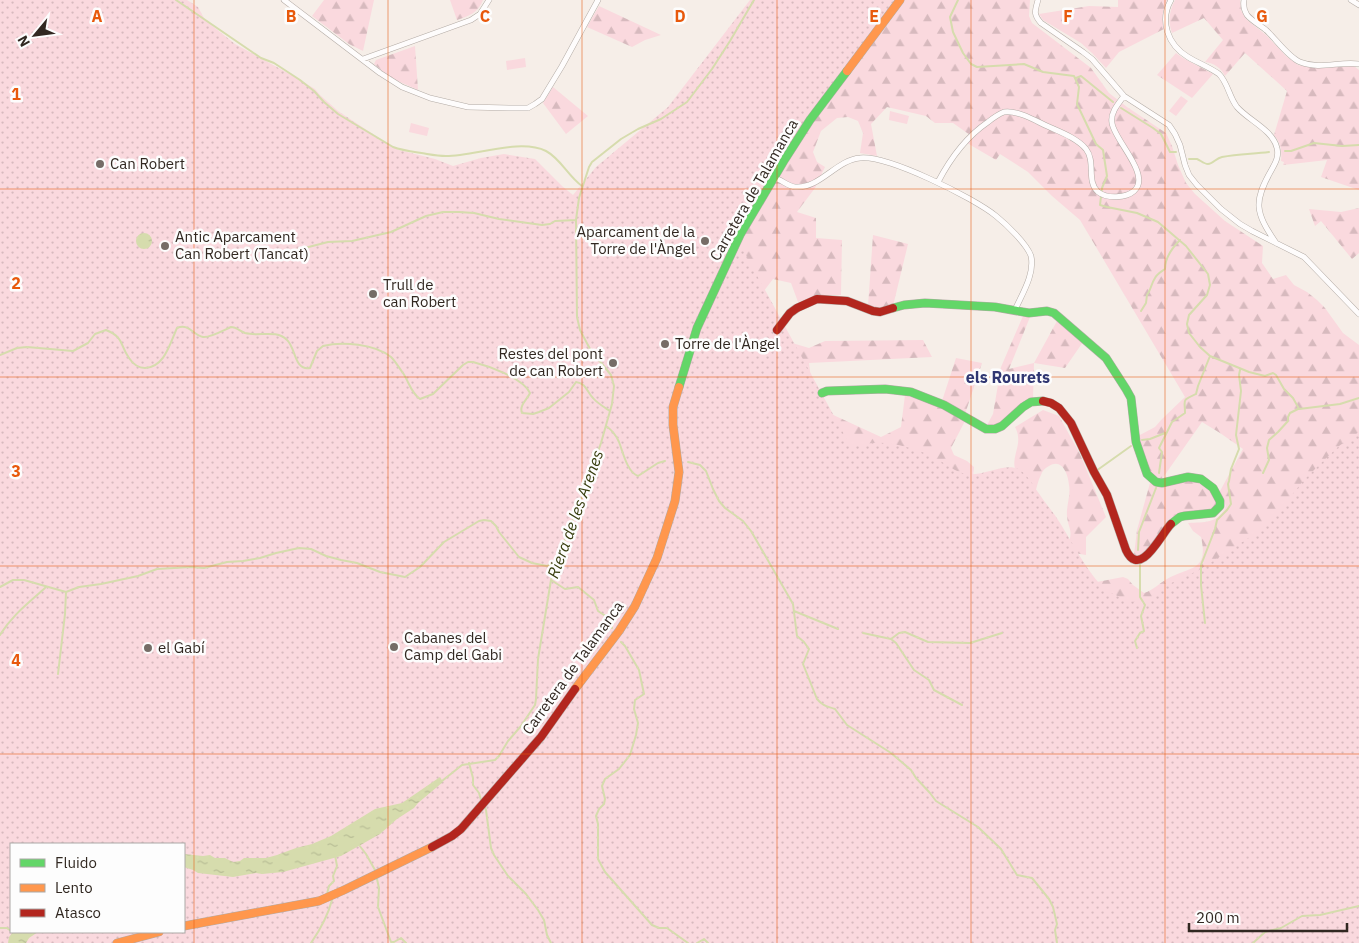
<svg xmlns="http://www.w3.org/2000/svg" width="1359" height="943" font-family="'IBM Plex Sans',sans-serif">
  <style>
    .forest { fill: url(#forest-firs); fill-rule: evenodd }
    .park { fill: url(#park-dots); fill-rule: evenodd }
    .pitch { fill: #fad9de }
    .water { fill: url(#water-ripples) }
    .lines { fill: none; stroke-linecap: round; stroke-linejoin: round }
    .stream { stroke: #d6dcad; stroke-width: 2 }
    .street-casing { stroke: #b3aba5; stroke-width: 6 }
    .fast-casing { stroke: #b3aba5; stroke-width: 9 }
    .slow-casing { stroke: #b3aba5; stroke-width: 9 }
    .jam-casing { stroke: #b3aba5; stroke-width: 9 }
    .street { stroke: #fefcfc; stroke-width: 5 }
    .fast { stroke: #63d668; stroke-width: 8 }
    .slow { stroke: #ff974d; stroke-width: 8 }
    .jam { stroke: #b3261e; stroke-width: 8 }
    .grid { fill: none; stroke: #e8590c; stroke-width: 1; stroke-opacity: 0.55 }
    .poi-dot { fill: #766d67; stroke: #fdfdfd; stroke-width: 2 }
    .labels { text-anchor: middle; stroke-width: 5; stroke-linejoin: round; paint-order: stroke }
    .poi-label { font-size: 15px; fill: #312821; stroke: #fdfdfd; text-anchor: start }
    .street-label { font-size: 15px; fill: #312821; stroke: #fdfdfd }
    .neighbourhood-label { font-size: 16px; font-weight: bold; fill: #303772; stroke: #fdfdfd }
    .water-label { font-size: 16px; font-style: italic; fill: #373d0d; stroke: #fdfdfd }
    .grid-label { font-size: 16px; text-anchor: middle; font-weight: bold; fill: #e8590c; stroke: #fdfdfd; stroke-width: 5; stroke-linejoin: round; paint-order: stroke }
  </style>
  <defs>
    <pattern id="forest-firs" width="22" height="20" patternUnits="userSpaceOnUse" patternTransform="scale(1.25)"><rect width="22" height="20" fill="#fad9de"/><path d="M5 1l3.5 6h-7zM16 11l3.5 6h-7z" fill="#d7babe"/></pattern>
    <pattern id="park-dots" width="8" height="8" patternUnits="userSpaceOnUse" patternTransform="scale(1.25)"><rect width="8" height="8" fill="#fad9de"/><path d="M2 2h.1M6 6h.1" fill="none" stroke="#d7babe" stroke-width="1.8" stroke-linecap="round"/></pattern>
    <pattern id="water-ripples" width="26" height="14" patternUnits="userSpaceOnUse" patternTransform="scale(1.25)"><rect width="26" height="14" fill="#d6dcad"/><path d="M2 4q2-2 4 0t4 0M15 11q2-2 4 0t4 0" fill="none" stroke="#b8bd95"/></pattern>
  </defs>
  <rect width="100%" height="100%" fill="#f6eee8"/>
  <path class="forest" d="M 324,0 L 374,0 L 363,51 L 349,44 L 312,16 Z
    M 450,0 L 483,0 C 478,13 469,16 457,20 Z
    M 766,0 L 1030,0 L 1029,16 L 1032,23 L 1091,68 L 1109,93 L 1127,107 L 1166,133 L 1172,146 L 1178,165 L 1186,183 L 1195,194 L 1225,221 L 1263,246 L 1262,263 L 1273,279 L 1286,275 L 1294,285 L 1307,292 L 1317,300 L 1325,308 L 1343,333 L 1359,345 L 1359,943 L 184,901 L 184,867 L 669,120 ZM 887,107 L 926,116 L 935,123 L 953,123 L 970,135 L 967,143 L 996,160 L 1000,154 L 1028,172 L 1052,196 L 1080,220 L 1185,397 L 1162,419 L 1155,427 L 1138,436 L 1141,450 L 1151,474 L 1162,479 L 1202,422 L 1220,433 L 1243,449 L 1220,491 L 1226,506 C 1217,524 1206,522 1188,523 L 1193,531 L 1201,537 C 1209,572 1190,566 1167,579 C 1159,583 1154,590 1144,593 L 1133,585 L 1128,579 L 1123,577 L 1097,582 L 973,477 L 974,467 L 967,461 L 954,455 L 951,448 L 965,421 C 946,410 927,401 905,395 L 901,427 L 881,437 L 829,413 L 812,387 L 809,363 L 932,357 L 923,340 L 825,341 L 809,348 L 762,334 L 760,296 L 773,279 L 791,283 L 798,302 L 822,295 L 841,295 L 842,240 L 816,238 L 816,218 L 797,212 L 815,188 L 825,167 L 817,162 L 813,152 L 821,131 L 837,118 L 848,117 L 858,121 L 863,133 L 860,153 L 877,156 L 871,124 Z
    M 1118,0 L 1167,0 C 1163,9 1161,19 1164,29 L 1119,52 L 1106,68 L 1092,53 L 1081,43 L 1043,20 L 1039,14 L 1089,6 L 1118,7 Z
    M 1175,0 L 1240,0 L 1241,10 L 1246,19 L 1266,35 L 1286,56 L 1298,65 L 1317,68 L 1354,66 L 1359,70 L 1359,190 L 1321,177 L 1327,160 L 1283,165 L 1284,162 L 1281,161 C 1282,151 1281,143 1274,135 L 1287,91 L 1245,53 L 1225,76 C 1221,68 1214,63 1205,62 L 1223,40 L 1204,18 L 1172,33 C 1168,22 1169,11 1175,0 Z
    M 599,6 L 661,35 L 645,40 L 632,47 L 587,27 Z
    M 415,46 L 418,90 L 391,78 L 374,64 L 376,60 Z
    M 1176,53 L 1183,58 L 1213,74 L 1192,98 L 1157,75 Z
    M 553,87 L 588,116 L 566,134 L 543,103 Z
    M 1359,208 L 1359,253 L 1352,259 L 1321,221 L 1315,226 L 1309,209 L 1341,212 Z
    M 873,235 L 908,244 L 893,306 L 878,308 L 868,306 Z
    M 1023,316 L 1030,317 L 1009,369 L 1034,363 L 1057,321 L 1083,342 L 1065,368 L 1034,363 L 1033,398 L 1019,405 L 999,424 L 995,426 L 987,425 L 993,414 L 1001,367 Z
    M 956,358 L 982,363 L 965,414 L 942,401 Z
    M 1043,410 L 1059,416 L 1080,454 L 1106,517 L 1086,537 L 1086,555 L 1074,553 L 1069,542 C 1073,529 1068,528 1067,516 C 1066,506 1071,495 1069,485 C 1068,474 1062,458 1049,466 C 1045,468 1042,471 1041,475 C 1038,480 1037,487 1035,493 C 1030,487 1021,480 1017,473 C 1008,458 1025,445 1015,427 Z
    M 1188,481 C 1203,482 1209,488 1216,501 L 1215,507 C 1201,514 1183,507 1170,519 C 1162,527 1149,552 1141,556 C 1138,557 1138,556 1134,555 L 1137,530 L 1150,483 L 1162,487 Z"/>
  <path class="park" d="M 0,0 L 187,0 L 198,7 L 205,20 L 235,44 L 297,78 L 315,89 L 320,95 L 338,111 L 385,142 L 399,150 L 435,159 L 453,166 L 481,158 L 504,154 L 535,159 L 562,186 L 573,195 L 596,167 L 668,107 L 750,0 L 899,0 L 867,42 L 736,237 L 851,447 C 858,446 866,443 873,443 C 891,441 916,449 932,456 C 942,461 952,470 962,473 C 980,479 1004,462 1018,469 C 1027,473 1034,487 1040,495 C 1046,504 1054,513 1060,523 C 1071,540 1092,581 1108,591 C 1119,598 1132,601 1144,605 L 1167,585 L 1199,570 L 1264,528 L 1279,511 L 1303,481 L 1320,464 L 1339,446 L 1359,432 L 1359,943 L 0,943 ZM 11,844 L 184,844 L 184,932 L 11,932 Z"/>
  <path class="pitch" d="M 525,58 L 526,67 L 507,70 L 506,61 Z
    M 1181,96 L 1188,101 L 1176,116 L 1169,111 Z
    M 890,111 L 909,116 L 907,124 L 889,120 Z
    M 411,123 L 429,128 L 427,136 L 409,132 Z"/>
  <path class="water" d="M136 241a8 8 0 1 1 16 0a8 8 0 1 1-16 0Z
    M 440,777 L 443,782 L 418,803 L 414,808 L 397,819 L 380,834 L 341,856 L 283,872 L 262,874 L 256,873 L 233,877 L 198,873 L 193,870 L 184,867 L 184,854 L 203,856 L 210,855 L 215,858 L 225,858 L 233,862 L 240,861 L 244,858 L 266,858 L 277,855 L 296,848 L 312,844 L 331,836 L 375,809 L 402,803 Z
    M 13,932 L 38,932 L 29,938 L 26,943 L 8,943 L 9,937 Z"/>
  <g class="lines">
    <path class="stream" d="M 176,0 L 261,58 L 274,63 L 300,80 L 314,91 L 324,102 L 338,114 L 393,147 C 404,151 416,152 427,154 C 433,155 440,156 446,156 C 475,156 520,138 546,151 C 561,159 568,176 582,186
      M 958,0 L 950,17 L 953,32 L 963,53 L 971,64 L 977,67 L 1024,64 L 1043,72 L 1074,76 L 1079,87 L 1077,104 L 1096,144 L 1103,150 L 1107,176 L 1102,188 L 1100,205 L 1107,207 L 1137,213 L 1158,222 L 1186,246 L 1208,274 L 1210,285 L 1207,295 L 1189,315 L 1187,324 L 1189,333 L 1200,347 L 1210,356 L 1249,372 L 1265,376 L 1273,373 L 1276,375 L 1284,389 L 1293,398 L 1299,409 L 1340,404 L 1359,398
      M 1076,78 L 1081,76 L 1113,102
      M 1121,108 L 1153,128 L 1161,134 L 1170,152 L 1176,152
      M 1285,151 L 1291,151 L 1314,143 L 1342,146 L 1359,145
      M 1189,159 C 1191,159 1195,159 1197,159 C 1200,160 1204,164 1208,164 C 1213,164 1216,158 1222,157 C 1238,154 1253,154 1269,152
      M 293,251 L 328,242 L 352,241 L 391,232 L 426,216 L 443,212 L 459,212 L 474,213 L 499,219 L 542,225 L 550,224 L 555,221 L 576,220
      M 1141,311 L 1146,303 L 1147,295 C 1151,290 1151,284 1155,278 C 1157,274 1161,272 1165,269 C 1165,257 1172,248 1180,240
      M 0,355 L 17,348 L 27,347 L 73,351 L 88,343 L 95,334 L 106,330 C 125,338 119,344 129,358 C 133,364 139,368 145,368 C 165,367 170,343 177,328 C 189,323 193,335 203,337 C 210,338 224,330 231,327 C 236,327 240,331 245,333 C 259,337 276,329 287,340 C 296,348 294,371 310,368 L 317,351 L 323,346 C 342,341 375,344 391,357 C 396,362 399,368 403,373 C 409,382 411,393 420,399 L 433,394 L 463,365 L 468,362 L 473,362 C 489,366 523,378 530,393 C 527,400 519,405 522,413 L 533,414 L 539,412 L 549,408 L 569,392 L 576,382 C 586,383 587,392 593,398 C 597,403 604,407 610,411
      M 606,426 C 612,430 616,435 619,442 C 623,452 627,472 638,476 L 658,463 L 665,461
      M 1142,440 L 1150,439 L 1165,433
      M 688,462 L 700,465 L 706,471 L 713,489 L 719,501 L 725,508 L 743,521 L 751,531 L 793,604 L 797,636 L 804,642 L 809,649 L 803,664 L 817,699 C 824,707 827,706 835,709 L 847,725 L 891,753 L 911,770 L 916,778 L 930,793 L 936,801 L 978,827 L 1001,849 L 1017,875 L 1032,878 L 1049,899 L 1053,907 L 1057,924 L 1055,930 L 1057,943
      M 1096,471 L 1131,446
      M 1159,473 L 1162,452 L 1159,448 L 1172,422 L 1185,413 C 1185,399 1181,401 1196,394 L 1198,386 L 1210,356
      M 1263,473 L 1269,460 L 1267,448 L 1269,440 L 1278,432 L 1288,421 L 1288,417 L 1290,413 L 1298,409
      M 1138,550 L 1139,532 L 1156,488
      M 551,580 L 565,589 L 578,587 L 594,600 L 598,611 L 607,617 L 612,628
      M 0,587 L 13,580 L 24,580 L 66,592 L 79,587 L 101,584 L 138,576 L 157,569 L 191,567 L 204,568 L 227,562 L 243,561 L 260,558 L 276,553 L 299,548 L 311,549 L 326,556 L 341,560 L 357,563 L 380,572 L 405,577 L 420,567 L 444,542 L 479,521 L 484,520 L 491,521 L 496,526 L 499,532 L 519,557 L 532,563 L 547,566 L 556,562
      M 794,611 L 838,629
      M 1205,623 L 1201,585 L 1201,565 L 1215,529 L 1217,520 L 1227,510 L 1231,504 L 1228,484 L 1229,481 L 1231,469 L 1239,449 L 1236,435 L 1241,391 L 1239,375 L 1240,370
      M 863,633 L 891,639 L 899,633 L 905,632 L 928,642 L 970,643 L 1002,633
      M 0,635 C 12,615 30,602 46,587
      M 891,639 L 896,643 L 914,670 L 929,680 L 934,690 L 962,705
      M 621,642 L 625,646 L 639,670 L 644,694 L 635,700 L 634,709 L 638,723 L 636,735 L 630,755 L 619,769 L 605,779 L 602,786 L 605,799 L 604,804 L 599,809 L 596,816 L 598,824 L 598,859 L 605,872 L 652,925 L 659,928 L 667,928 L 688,943
      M 1137,648 L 1135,641 L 1140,633 L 1144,631 L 1141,616 L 1145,605 L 1140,597 L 1140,565
      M 58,674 L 65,614 L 66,592
      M 469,763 L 473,778 L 473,785 L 479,793 L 481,800
      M 442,781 L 462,765 L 495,760 L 499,756 L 508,741 L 521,726 L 535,705 L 536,699 L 538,659 L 551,580 L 556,562 L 583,494 L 601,443 L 612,404 L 614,386 L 611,375 L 590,349 L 580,330 L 577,317 L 576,220 L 579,198 L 589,167 L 592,162 L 621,139 L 638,129 L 661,119 L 687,102 L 712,69 L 730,41 L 754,0
      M 484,806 L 486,810 L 491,848 L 494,855 L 508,876 L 526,894 L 538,910 L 544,920 L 547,935 L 551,943
      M 359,845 L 366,854 L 375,870
      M 377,879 L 379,888 L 378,907 L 391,942 L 394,942 L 401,938 L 406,943
      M 327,894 L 329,886 L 334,881 L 333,876 L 337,866 L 335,855
      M 0,928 L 7,928 L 11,931
      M 311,943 C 320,930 328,915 332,900
      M 697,943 L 704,939 L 708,943
      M 1253,943 L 1265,932 L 1281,928 L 1302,916 L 1320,915 L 1359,906"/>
    <g class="street-casing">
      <path id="street" d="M 284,0 L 380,73 L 402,87 L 430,98 L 468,107 L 509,108 L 528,108 L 535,104 L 542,99 L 562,66 L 598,0
        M 1038,0 C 1035,11 1033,14 1041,23 L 1083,52 L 1092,59 L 1124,96 L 1169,125 L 1175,134 L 1180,145 L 1185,165 L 1189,175 L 1197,185 L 1221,209 L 1240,224 L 1252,231 L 1304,257 L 1359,314
        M 1171,0 C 1159,21 1168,45 1188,57 C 1198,63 1209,67 1219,74 C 1228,83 1229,97 1237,107 C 1248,120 1273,130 1277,148 C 1279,156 1276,162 1272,169 C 1253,202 1255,212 1276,243
        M 1244,0 C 1243,5 1244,10 1247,15 C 1252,21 1260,25 1266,30 C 1276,39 1288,57 1300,62 C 1320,70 1340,61 1359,64
        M 1351,0 L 1359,5
        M 363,59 L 471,20 L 480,14 L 489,0
        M 774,178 C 781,179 787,186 795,187 C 820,189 836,160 860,158 C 888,155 974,198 996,216 C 1006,224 1027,244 1031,256 C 1035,274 1022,294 1015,310
        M 938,182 C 950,159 966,137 988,122 C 993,118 999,114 1004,112 C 1018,110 1036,121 1047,126 C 1060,132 1077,138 1086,149 C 1096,162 1086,181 1098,192 C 1107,199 1126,198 1134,191 C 1152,175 1114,140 1112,123 C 1110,113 1118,104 1124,96"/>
    </g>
    <g class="fast-casing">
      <path id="fast" d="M 893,308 L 904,305 L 925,303 L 995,307 L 1029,313 L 1047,311 L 1054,313 L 1106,358 L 1126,389 L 1131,398 L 1136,442 L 1147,474 L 1156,482 L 1162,483 L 1188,477 L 1201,479 L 1213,488 L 1220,501 L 1220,506 L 1213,513 L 1184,516 L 1180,517 L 1171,524
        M 679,387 L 697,328 L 740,235 L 785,159 L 810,120 L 847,71
        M 822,393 L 827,391 L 885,389 L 911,392 L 944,405 L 986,429 L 995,429 L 1002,426 L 1023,407 L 1031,402 L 1043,401"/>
    </g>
    <g class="slow-casing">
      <path id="slow" d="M 847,71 L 900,0
        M 575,689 L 619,631 L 635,606 L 657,558 L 675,501 L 679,472 L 673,425 L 673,407 L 679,387
        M 184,926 L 319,901 L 344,890 L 432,847
        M 117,943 L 159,932"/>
    </g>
    <g class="jam-casing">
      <path id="jam" d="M 777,330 L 790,313 L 797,308 L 817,299 L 847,301 L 873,311 L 880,312 L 893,308
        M 1043,401 L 1051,403 L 1059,408 L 1071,423 L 1094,472 L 1107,495 L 1126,550 C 1140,580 1161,534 1171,524
        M 432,847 L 452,836 L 461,829 L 541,737 L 575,689"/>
    </g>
    <use href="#street" class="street"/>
    <use href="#fast" class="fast"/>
    <use href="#slow" class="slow"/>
    <use href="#jam" class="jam"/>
  </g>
  <path class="grid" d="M 194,0 L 194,943M 388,0 L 388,943M 582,0 L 582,943M 777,0 L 777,943M 971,0 L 971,943M 1165,0 L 1165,943M 0,189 L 1359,189M 0,377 L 1359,377M 0,566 L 1359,566M 0,754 L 1359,754"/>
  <g class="poi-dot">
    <circle cx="100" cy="164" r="5"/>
    <circle cx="705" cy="241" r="5"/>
    <circle cx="165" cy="246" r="5"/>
    <circle cx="373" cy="294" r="5"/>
    <circle cx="665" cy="344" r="5"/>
    <circle cx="613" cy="363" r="5"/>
    <circle cx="394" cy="647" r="5"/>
    <circle cx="148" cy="648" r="5"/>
  </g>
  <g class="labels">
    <g class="poi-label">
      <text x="110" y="169">Can Robert</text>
      <text x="695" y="237" text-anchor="end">Aparcament de la<tspan x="695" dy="17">Torre de l'Àngel</tspan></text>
      <text x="175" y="242">Antic Aparcament<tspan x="175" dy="17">Can Robert (Tancat)</tspan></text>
      <text x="383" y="290">Trull de<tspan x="383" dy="17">can Robert</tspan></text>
      <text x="675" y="349">Torre de l'Àngel</text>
      <text x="603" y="359" text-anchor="end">Restes del pont<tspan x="603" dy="17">de can Robert</tspan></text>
      <text x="404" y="643">Cabanes del<tspan x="404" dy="17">Camp del Gabi</tspan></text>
      <text x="158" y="653">el Gabí</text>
    </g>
    <g class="street-label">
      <text transform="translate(754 190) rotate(-60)" y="5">Carretera de Talamanca</text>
      <text transform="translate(573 668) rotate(-54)" y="5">Carretera de Talamanca</text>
    </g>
    <g class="neighbourhood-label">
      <text x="1008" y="383">els Rourets</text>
    </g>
    <g class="water-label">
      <text transform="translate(575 514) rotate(-70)" y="6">Riera de les Arenes</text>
    </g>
  </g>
  <g class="grid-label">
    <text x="97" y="22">A</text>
    <text x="291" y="22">B</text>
    <text x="485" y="22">C</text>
    <text x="680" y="22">D</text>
    <text x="874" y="22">E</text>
    <text x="1068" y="22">F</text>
    <text x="1262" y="22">G</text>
    <text x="16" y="100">1</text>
    <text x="16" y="289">2</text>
    <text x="16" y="477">3</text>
    <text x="16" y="666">4</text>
  </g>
  <rect x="10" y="843" width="175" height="90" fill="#fdfdfd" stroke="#aba8a5"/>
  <rect x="20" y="859" width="25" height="8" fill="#63d668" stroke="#aba8a5"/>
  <text x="55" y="868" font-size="15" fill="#312821">Fluido</text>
  <rect x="20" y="884" width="25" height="8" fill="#ff974d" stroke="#aba8a5"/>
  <text x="55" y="893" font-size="15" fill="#312821">Lento</text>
  <rect x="20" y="909" width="25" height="8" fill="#b3261e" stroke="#aba8a5"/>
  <text x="55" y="918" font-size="15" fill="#312821">Atasco</text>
  <g transform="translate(35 35) rotate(241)" stroke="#fdfdfd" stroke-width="4" paint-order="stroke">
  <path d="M0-4L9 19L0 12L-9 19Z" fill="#312821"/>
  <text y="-8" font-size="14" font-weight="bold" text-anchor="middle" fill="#312821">N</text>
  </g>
  <path d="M1189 923v8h158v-8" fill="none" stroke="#312821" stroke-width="2.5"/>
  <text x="1196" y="923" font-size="15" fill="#312821" stroke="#fdfdfd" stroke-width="4" paint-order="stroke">200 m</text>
</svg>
